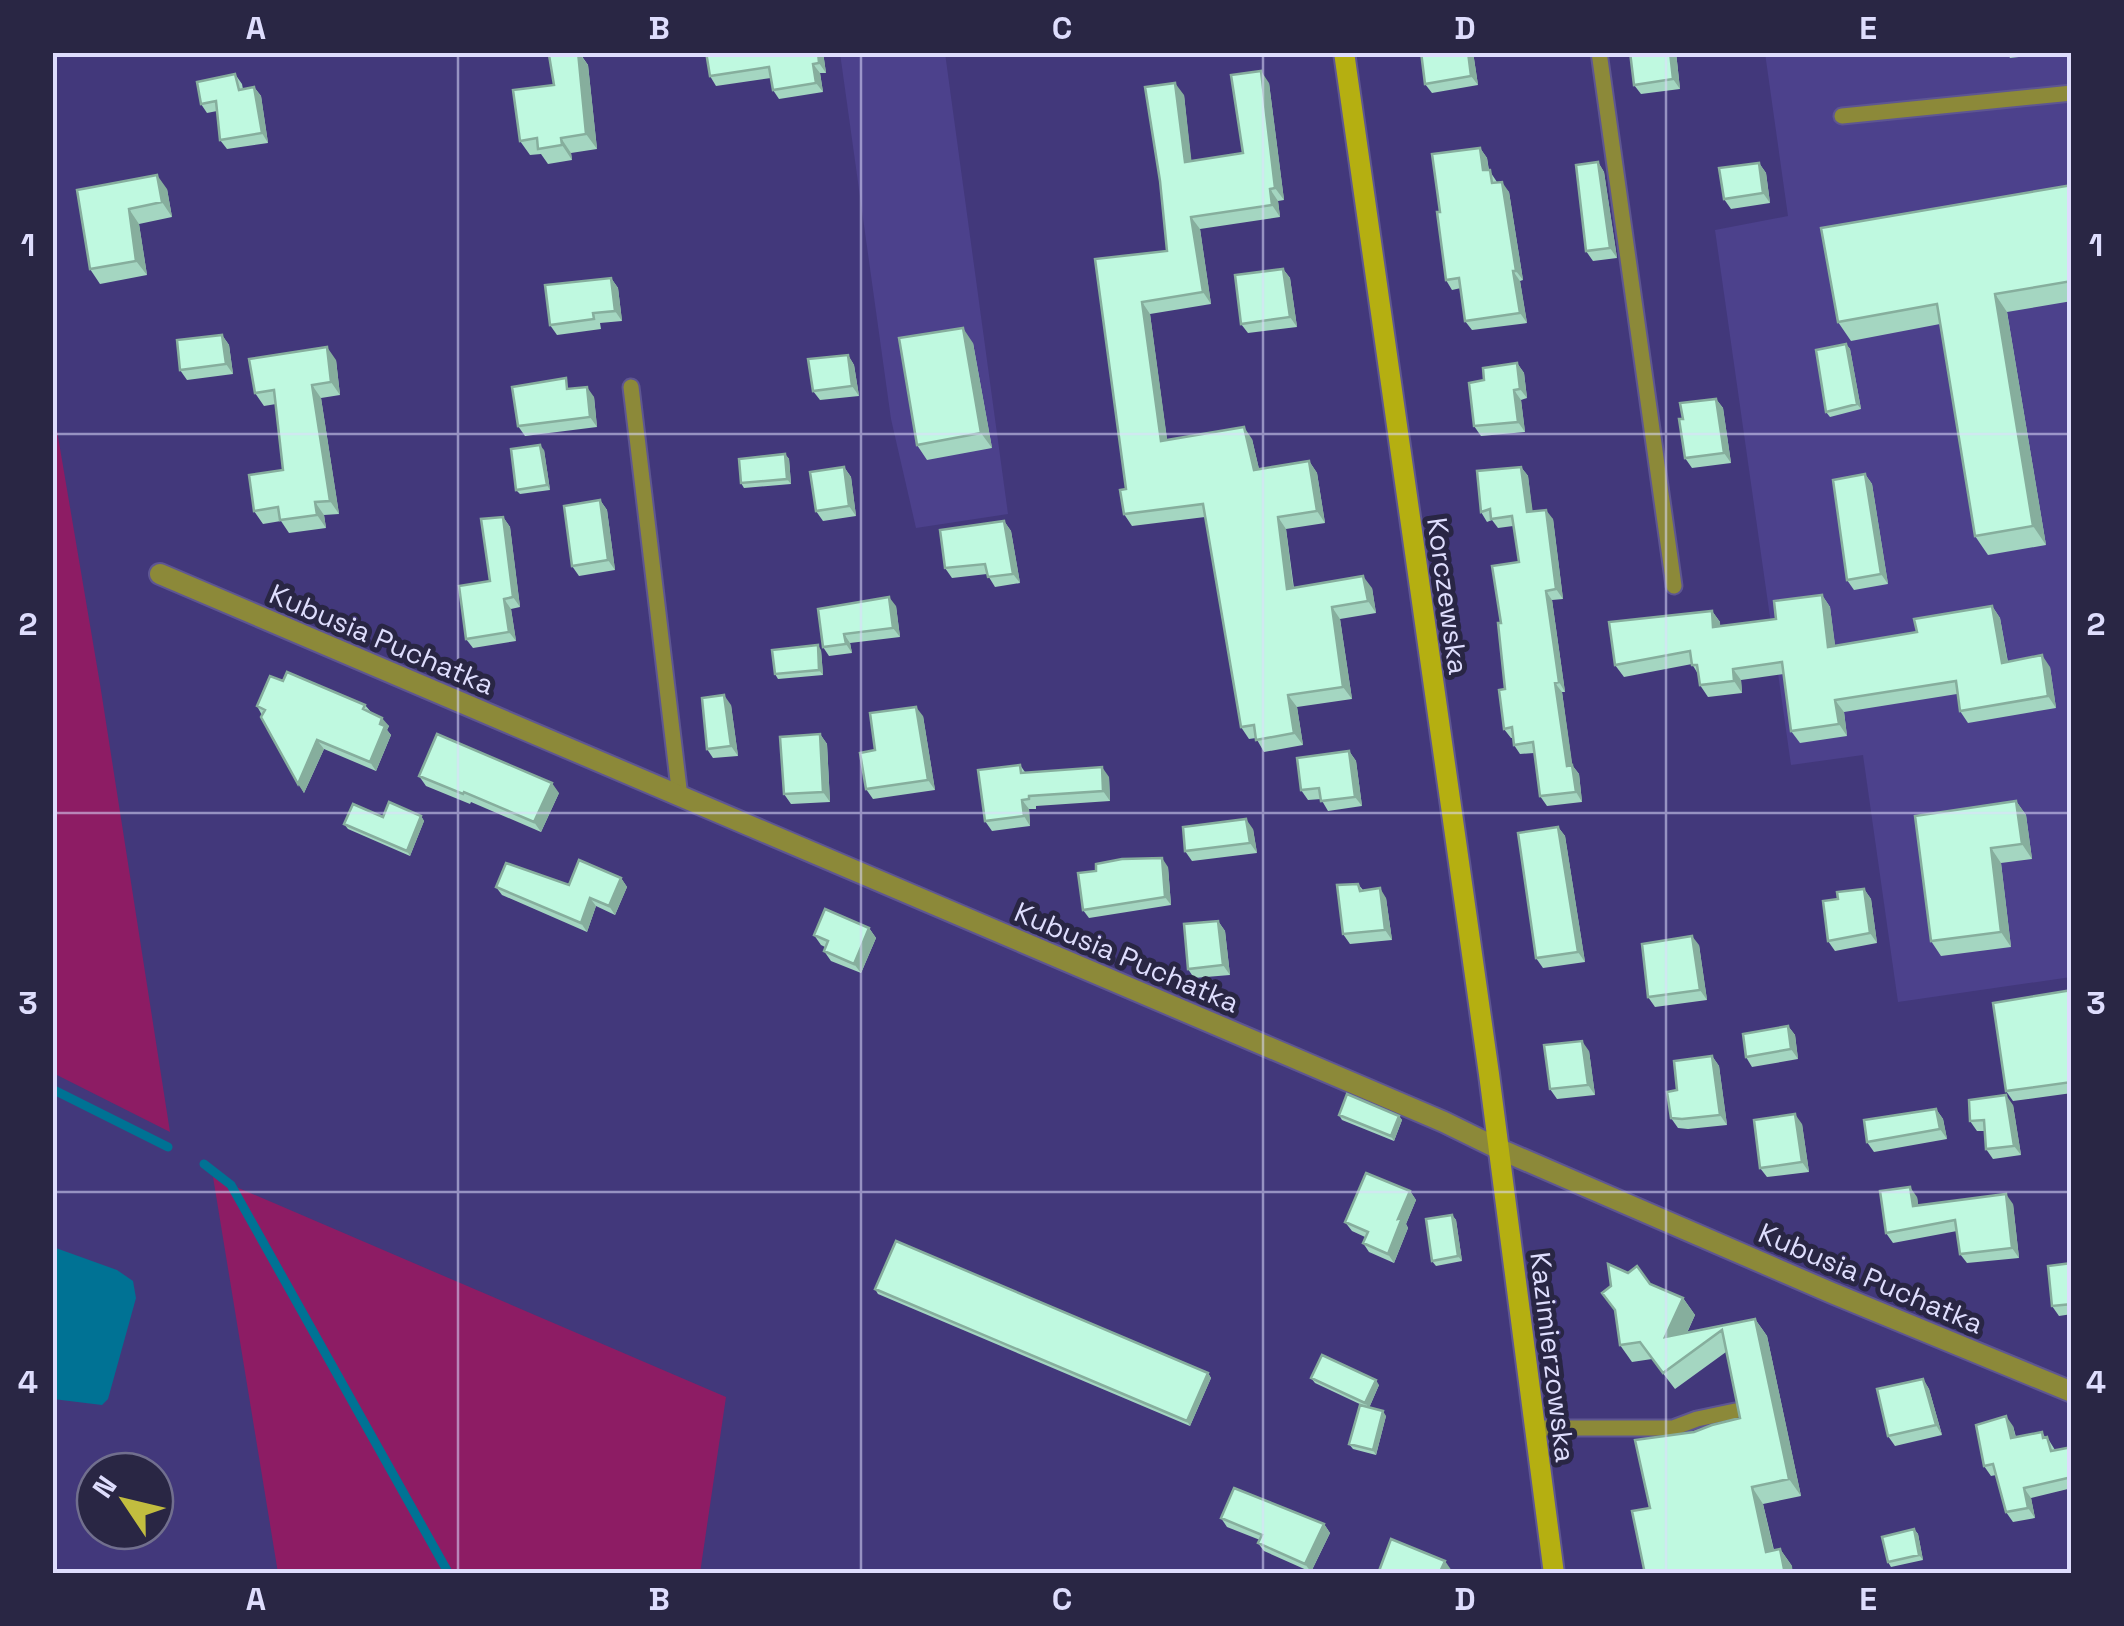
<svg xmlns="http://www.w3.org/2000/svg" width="2124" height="1626" font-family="'Space Grotesk',sans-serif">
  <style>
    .built { fill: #4c418c }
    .green { fill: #8d1c64 }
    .water { fill: #007294 }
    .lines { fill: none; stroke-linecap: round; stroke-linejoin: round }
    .stream { stroke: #007294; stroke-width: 9 }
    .lane-casing { stroke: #5e5692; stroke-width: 19 }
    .street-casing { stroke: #5e5692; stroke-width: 24 }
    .secondary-casing { stroke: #5e5692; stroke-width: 24 }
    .lane { stroke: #8c8939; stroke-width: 15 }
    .street { stroke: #8c8939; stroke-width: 20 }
    .secondary { stroke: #b5af11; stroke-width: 20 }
    .wall { fill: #a4d6c1 }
    .shaded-wall { fill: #86ae9d }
    .building { fill: #bff9e0; stroke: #86ae9d; stroke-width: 2.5 }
    .grid { fill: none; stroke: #deddfd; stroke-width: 2.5; stroke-opacity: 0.55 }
    .labels { text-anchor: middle; stroke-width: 10; stroke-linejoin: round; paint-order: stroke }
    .street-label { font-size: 28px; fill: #deddfd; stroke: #292644 }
    .neatline { fill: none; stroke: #deddfd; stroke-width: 4 }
    .grid-label { font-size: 32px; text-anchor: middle; font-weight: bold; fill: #deddfd }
  </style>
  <rect width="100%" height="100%" fill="#42387b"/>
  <path class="built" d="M 840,53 L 945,53 L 1008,514 L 916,528 L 891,419 Z
    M 1765,53 L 2071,53 L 2071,977 L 1898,1002 L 1863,755 L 1791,765 L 1715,230 L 1788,216 Z"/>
  <path class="green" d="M 53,407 L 100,684 L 170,1132 L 53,1073 Z
    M 213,1177 L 726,1397 L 700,1573 L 278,1573 Z"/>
  <path class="water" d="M 53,1247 L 117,1270 L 133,1281 L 136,1298 L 108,1399 L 102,1405 L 53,1399 Z"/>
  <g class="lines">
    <path class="stream" d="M 52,1089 L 168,1147
      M 204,1164 L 231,1185 L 449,1574"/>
    <g class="lane-casing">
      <path id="lane" d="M 1599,52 L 1674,586
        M 1842,116 L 2072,93
        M 631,387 L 680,797
        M 1534,1428 L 1673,1428 L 1697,1419 L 1735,1411"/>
    </g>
    <g class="street-casing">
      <path id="street" d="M 160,574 L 1444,1122 L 1497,1148 L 1832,1293 L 2072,1392"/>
    </g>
    <g class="secondary-casing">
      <path id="secondary" d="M 1344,52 L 1489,1074 L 1554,1574"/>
    </g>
    <use href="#lane" class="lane"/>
    <use href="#street" class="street"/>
    <use href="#secondary" class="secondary"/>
  </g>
  <path class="wall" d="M 564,52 L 579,52 L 588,65 L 597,149 L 571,153 L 572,160 L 548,164 L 541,154 L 530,155 L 520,141 L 554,85 Z
    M 823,52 L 826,73 L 820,73 L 823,92 L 779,99 L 773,90 L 771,78 L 716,86 L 710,76 Z
    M 1473,52 L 1478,85 L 1432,93 L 1425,84 Z
    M 1630,52 L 1676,52 L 1680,89 L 1641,94 L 1634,85 Z
    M 2007,52 L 2062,52 L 2010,58 Z
    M 235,74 L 242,84 L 243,89 L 254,87 L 261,96 L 268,143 L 227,149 L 220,140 L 217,111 L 207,113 L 201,104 Z
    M 1269,83 L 1284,200 L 1278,201 L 1280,217 L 1200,229 L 1211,304 L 1150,314 L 1167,440 L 1252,439 L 1259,469 L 1309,461 L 1317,473 L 1325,523 L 1286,529 L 1294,588 L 1372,588 L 1376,613 L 1340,619 L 1352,699 L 1297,707 L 1303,745 L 1264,752 L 1256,738 L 1249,739 L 1241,727 L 1205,517 L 1132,526 L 1124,514 L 1126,489 L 1095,259 L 1167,251 L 1184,95 L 1191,161 L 1243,153 Z
    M 1480,148 L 1487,158 L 1489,170 L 1497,182 L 1509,192 L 1523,280 L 1520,281 L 1527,323 L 1472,330 L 1465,321 L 1461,288 L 1452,290 L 1446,280 L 1440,212 Z
    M 1598,162 L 1604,172 L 1617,258 L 1593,261 L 1586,251 Z
    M 1759,163 L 1766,173 L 1770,203 L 1731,209 L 1724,199 Z
    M 2072,185 L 2072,301 L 2007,312 L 2046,545 L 1988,555 L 1975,536 L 1940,324 L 1851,341 L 1838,322 Z
    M 167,189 L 172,217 L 139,224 L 147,275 L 100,284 L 90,269 L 77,190 Z
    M 1283,269 L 1290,278 L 1297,327 L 1248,333 L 1241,324 Z
    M 611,278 L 618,288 L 622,321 L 600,323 L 601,329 L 557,335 L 550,325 Z
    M 222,335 L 229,345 L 233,374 L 187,380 L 180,370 Z
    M 973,343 L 992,448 L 927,460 L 917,445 Z
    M 1846,344 L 1850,349 L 1861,409 L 1830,417 L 1826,412 Z
    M 848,355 L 854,365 L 859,396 L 820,400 L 813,391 Z
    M 336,360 L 340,395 L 321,398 L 339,514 L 324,515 L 326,528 L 289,533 L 281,521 L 263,524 L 254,511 L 283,470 L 276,404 L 264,406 L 255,393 Z
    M 1517,363 L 1524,373 L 1527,398 L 1521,400 L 1525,432 L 1481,436 L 1474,426 L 1484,380 Z
    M 573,389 L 594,397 L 597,427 L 525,436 L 518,426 Z
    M 1716,399 L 1723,408 L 1731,463 L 1692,468 L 1685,458 L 1683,419 Z
    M 544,450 L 550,490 L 520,494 L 516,490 Z
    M 785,454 L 789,459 L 791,484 L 744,488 L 741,483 Z
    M 844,467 L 851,477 L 856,516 L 823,521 L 816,511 Z
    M 1521,467 L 1528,476 L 1532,511 L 1553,519 L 1563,599 L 1552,600 L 1565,692 L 1562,692 L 1572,765 L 1579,774 L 1582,802 L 1547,806 L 1540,796 L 1534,753 L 1520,754 L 1514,745 L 1513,738 L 1511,738 L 1504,729 L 1505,689 L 1501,623 L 1519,562 L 1513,526 L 1498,528 L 1492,520 L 1487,522 L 1481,512 Z
    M 1865,474 L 1872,484 L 1888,584 L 1854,590 L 1847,580 Z
    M 600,500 L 607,510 L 615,570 L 579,576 L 572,566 Z
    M 503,517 L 510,527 L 520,607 L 511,609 L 516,641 L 473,648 L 466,639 L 490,581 Z
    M 1004,521 L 1011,531 L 1020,583 L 995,587 L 987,574 L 952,578 L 945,568 Z
    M 1822,595 L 1830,607 L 1835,646 L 1917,632 L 1992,606 L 2000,618 L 2008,662 L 2050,667 L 2056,708 L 1968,723 L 1960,711 L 1957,694 L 1844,712 L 1847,736 L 1800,743 L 1791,731 L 1784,674 L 1741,680 L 1742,693 L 1708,697 L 1700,685 L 1698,674 L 1692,664 L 1624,677 L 1615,665 L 1712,611 L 1720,622 L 1720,626 L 1776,619 Z
    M 896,606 L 900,637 L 850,643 L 852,653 L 829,656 L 823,647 Z
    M 821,650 L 823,675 L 778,679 L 775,674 Z
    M 283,681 L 365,705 L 371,712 L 389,726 L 387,730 L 391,735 L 376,771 L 324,749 L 304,793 L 257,706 Z
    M 731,705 L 738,756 L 713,758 L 707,749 Z
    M 923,716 L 935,790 L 873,799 L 866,789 Z
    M 820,734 L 827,744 L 830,802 L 791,804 L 784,794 Z
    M 1349,751 L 1356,761 L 1362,806 L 1328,811 L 1321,799 L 1308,800 L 1301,790 Z
    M 1020,765 L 1025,772 L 1109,777 L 1110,801 L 1036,806 L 1036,809 L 1029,809 L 1030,826 L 992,831 L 985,821 Z
    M 419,776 L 559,793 L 541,832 L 471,802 L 470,804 L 426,786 Z
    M 2016,801 L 2026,815 L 2032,859 L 2001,863 L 2011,947 L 1941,956 L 1931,941 Z
    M 421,816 L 424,821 L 410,856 L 348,829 L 344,824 L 383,817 Z
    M 1558,827 L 1565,836 L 1585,962 L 1543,968 L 1536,958 Z
    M 1253,829 L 1257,853 L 1192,861 L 1185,851 Z
    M 1168,867 L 1171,905 L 1089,918 L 1083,910 Z
    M 621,878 L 627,887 L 615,915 L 596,906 L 587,932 L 502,895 L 496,887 L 569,885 Z
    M 1358,884 L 1363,890 L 1386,898 L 1392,940 L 1350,944 L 1343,934 Z
    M 1864,889 L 1871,899 L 1877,943 L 1835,951 L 1828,941 L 1838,899 Z
    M 1218,921 L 1225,931 L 1230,975 L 1194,978 L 1188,969 Z
    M 869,928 L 876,938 L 861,973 L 831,961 L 824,951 L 825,947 L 821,945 L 814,935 Z
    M 1699,945 L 1707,1000 L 1655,1007 L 1648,997 Z
    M 2072,990 L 2072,1093 L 2013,1101 L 2006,1091 Z
    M 1788,1026 L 1795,1035 L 1798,1059 L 1752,1067 L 1746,1057 Z
    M 1589,1051 L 1595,1095 L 1557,1099 L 1550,1089 Z
    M 1712,1056 L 1719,1066 L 1727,1125 L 1688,1129 L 1678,1128 L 1671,1118 L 1677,1090 Z
    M 2013,1105 L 2021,1155 L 1993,1159 L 1986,1149 L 1985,1131 L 1977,1131 L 1970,1121 Z
    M 1936,1109 L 1943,1119 L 1947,1139 L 1874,1152 L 1867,1142 Z
    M 1339,1115 L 1399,1116 L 1402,1120 L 1394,1141 L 1342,1120 Z
    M 1802,1124 L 1809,1172 L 1767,1177 L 1760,1168 Z
    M 1410,1191 L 1416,1200 L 1406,1224 L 1408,1228 L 1394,1263 L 1369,1252 L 1363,1243 L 1365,1237 L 1352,1231 L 1345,1222 Z
    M 1917,1197 L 1918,1205 L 2013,1204 L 2019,1258 L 1967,1263 L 1960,1254 L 1957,1231 L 1893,1243 L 1886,1233 Z
    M 1452,1215 L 1456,1220 L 1462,1261 L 1436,1266 L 1432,1261 Z
    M 2072,1263 L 2072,1314 L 2059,1316 L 2052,1306 Z
    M 1650,1284 L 1683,1298 L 1695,1315 L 1687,1333 L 1755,1319 L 1767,1336 L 1801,1496 L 1763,1504 L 1774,1550 L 1780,1549 L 1792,1566 L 1650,1508 L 1694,1432 L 1740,1418 L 1726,1352 L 1675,1389 L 1652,1359 L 1632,1362 L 1620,1345 Z
    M 875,1289 L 1208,1373 L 1211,1378 L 1190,1426 L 878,1294 Z
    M 1311,1378 L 1379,1385 L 1369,1408 L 1386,1416 L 1376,1455 L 1353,1449 L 1349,1444 L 1366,1407 L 1315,1383 Z
    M 1923,1379 L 1929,1389 L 1942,1435 L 1895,1446 L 1888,1436 Z
    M 2013,1426 L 2016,1437 L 2042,1432 L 2045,1437 L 2047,1437 L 2055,1450 L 2072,1447 L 2072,1488 L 2031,1498 L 2035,1518 L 2013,1522 L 2006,1512 L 1996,1475 L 1991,1476 L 1984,1466 Z
    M 1221,1518 L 1324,1524 L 1330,1533 L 1311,1572 L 1264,1551 L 1258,1543 L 1260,1540 L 1227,1527 Z
    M 1914,1529 L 1918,1534 L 1923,1560 L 1891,1567 L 1888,1562 Z"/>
  <path class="shaded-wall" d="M 578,52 L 588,65 L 597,149 L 586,134 Z
    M 818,52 L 823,52 L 826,73 L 819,63 Z
    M 1468,52 L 1473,52 L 1478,85 L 1471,76 Z
    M 1670,52 L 1676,52 L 1680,89 L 1673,79 Z
    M 813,64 L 820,73 L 823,92 L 816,83 Z
    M 1261,71 L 1269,83 L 1284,200 L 1275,188 Z
    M 1175,83 L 1184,95 L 1193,174 L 1185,162 Z
    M 254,87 L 261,96 L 268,143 L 262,133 Z
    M 561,138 L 571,153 L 572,160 L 562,145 Z
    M 1480,148 L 1487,158 L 1490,180 L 1483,170 Z
    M 1598,162 L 1604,172 L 1617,258 L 1610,248 Z
    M 1759,163 L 1766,173 L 1770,203 L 1763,193 Z
    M 157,175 L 167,189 L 172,217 L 162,202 Z
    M 1502,182 L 1509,192 L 1523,280 L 1516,271 Z
    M 1270,189 L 1278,201 L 1280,217 L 1272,205 Z
    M 129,209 L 139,224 L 147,275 L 136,261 Z
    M 1191,217 L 1200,229 L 1211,304 L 1203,292 Z
    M 1283,269 L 1290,278 L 1297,327 L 1290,317 Z
    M 1513,271 L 1520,281 L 1527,323 L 1520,313 Z
    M 611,278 L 618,288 L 622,321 L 615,311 Z
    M 1995,294 L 2007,312 L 2046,545 L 2033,526 Z
    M 1142,302 L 1150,314 L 1169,453 L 1161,441 Z
    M 963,328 L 973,343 L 992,448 L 981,433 Z
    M 222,335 L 229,345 L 233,374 L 226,364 Z
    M 1846,344 L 1850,349 L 1861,409 L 1857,404 Z
    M 327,347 L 336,360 L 340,395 L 331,382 Z
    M 848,355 L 854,365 L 859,396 L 852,386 Z
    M 1517,363 L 1524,373 L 1527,398 L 1520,389 Z
    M 312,385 L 321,398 L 339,514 L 330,501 Z
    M 587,387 L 594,397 L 597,427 L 590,417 Z
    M 1514,390 L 1521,400 L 1525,432 L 1518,422 Z
    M 1716,399 L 1723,408 L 1731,463 L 1724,453 Z
    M 1244,427 L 1252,439 L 1262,482 L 1254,470 Z
    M 540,445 L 544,450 L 550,490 L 547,485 Z
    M 785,454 L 789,459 L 791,484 L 787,479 Z
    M 1309,461 L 1317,473 L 1325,523 L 1317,511 Z
    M 844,467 L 851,477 L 856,516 L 849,506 Z
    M 1521,467 L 1528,476 L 1534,521 L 1527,512 Z
    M 1865,474 L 1872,484 L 1888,584 L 1881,574 Z
    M 600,500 L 607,510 L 615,570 L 608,560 Z
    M 315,502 L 324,515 L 326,528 L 317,515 Z
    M 1546,510 L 1553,519 L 1563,599 L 1556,589 Z
    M 503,517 L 510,527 L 520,607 L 513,597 Z
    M 1278,517 L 1286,529 L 1295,601 L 1287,589 Z
    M 1004,521 L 1011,531 L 1020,583 L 1013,574 Z
    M 1363,576 L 1372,588 L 1376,613 L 1368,601 Z
    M 1546,591 L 1552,600 L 1565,692 L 1559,682 Z
    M 1822,595 L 1830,607 L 1837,659 L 1828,647 Z
    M 889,597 L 896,606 L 900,637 L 893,628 Z
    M 504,599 L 511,609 L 516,641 L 509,632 Z
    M 1992,606 L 2000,618 L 2010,675 L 2002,663 Z
    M 1332,607 L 1340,619 L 1352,699 L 1343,687 Z
    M 1712,611 L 1720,622 L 1721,639 L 1713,627 Z
    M 844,634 L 850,643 L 852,653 L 846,644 Z
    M 818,645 L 821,650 L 823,675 L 819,670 Z
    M 2042,655 L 2050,667 L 2056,708 L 2048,696 Z
    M 1733,669 L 1741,680 L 1742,693 L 1734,681 Z
    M 1555,683 L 1562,692 L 1573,769 L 1572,765 L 1579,774 L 1582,802 L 1576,792 L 1567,766 Z
    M 724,695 L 731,705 L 738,756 L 731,746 Z
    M 1288,695 L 1297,707 L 1303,745 L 1294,733 Z
    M 1835,700 L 1844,712 L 1847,736 L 1839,724 Z
    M 916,707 L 923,716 L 935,790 L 928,780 Z
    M 382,718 L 389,726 L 387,730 L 391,735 L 376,771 L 370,762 Z
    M 820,734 L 827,744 L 830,802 L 823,792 Z
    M 317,740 L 324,749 L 304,793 L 298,784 Z
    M 1349,751 L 1356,761 L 1362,806 L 1355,797 Z
    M 1102,767 L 1109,777 L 1110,801 L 1103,791 Z
    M 552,783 L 559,793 L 541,832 L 534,822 Z
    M 1022,800 L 1029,809 L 1030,826 L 1024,816 Z
    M 2016,801 L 2026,815 L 2032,859 L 2022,844 Z
    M 421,816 L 424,821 L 410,856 L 407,851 Z
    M 1246,819 L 1253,829 L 1257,853 L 1250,843 Z
    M 1558,827 L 1565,836 L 1585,962 L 1578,952 Z
    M 1991,848 L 2001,863 L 2011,947 L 2001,932 Z
    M 1162,858 L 1168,867 L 1171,905 L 1165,897 Z
    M 621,878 L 627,887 L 615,915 L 609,906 Z
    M 1380,888 L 1386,898 L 1392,940 L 1385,930 Z
    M 1864,889 L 1871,899 L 1877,943 L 1870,933 Z
    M 590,898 L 596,906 L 587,932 L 581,923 Z
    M 1218,921 L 1225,931 L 1230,975 L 1223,965 Z
    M 869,928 L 876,938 L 861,973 L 854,964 Z
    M 1692,936 L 1699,945 L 1707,1000 L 1700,990 Z
    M 1788,1026 L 1795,1035 L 1798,1059 L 1791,1049 Z
    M 1582,1041 L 1589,1051 L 1595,1095 L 1588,1085 Z
    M 1712,1056 L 1719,1066 L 1727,1125 L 1720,1115 Z
    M 2006,1095 L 2013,1105 L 2021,1155 L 2014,1146 Z
    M 1936,1109 L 1943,1119 L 1947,1139 L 1940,1129 Z
    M 1795,1114 L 1802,1124 L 1809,1172 L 1802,1162 Z
    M 1399,1116 L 1402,1120 L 1394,1141 L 1391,1136 Z
    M 1910,1187 L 1917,1197 L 1920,1216 L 1913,1206 Z
    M 1410,1191 L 1416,1200 L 1406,1224 L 1408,1228 L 1394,1263 L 1388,1254 L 1398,1219 Z
    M 2006,1194 L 2013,1204 L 2019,1258 L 2012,1248 Z
    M 1452,1215 L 1456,1220 L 1462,1261 L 1458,1256 Z
    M 1683,1298 L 1695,1315 L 1677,1354 L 1665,1337 Z
    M 1755,1319 L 1767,1336 L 1801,1496 L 1789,1479 Z
    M 1208,1373 L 1211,1378 L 1190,1426 L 1187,1421 Z
    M 1923,1379 L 1929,1389 L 1942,1435 L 1936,1425 Z
    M 1376,1380 L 1379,1385 L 1369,1408 L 1365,1403 Z
    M 1383,1411 L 1386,1416 L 1376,1455 L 1373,1450 Z
    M 2006,1416 L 2013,1426 L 2018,1448 L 2011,1438 Z
    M 1752,1487 L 1763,1504 L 1778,1569 L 1766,1552 Z
    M 2024,1488 L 2031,1498 L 2035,1518 L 2028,1508 Z
    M 1324,1524 L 1330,1533 L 1311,1572 L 1305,1564 Z
    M 1914,1529 L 1918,1534 L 1923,1560 L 1919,1555 Z
    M 1780,1549 L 1792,1566 L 1793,1574 L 1785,1574 Z
    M 1445,1561 L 1452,1571 L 1450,1574 L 1439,1574 Z"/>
  <path class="building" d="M 564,52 L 578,52 L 586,134 L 561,138 L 562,145 L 538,149 L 537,138 L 520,141 L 513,90 L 554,85 L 549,55 Z
    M 706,52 L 818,52 L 819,63 L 813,64 L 816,83 L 773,90 L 769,67 L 710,76 Z
    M 1421,52 L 1468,52 L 1471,76 L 1425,84 Z
    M 1630,52 L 1670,52 L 1673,79 L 1634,85 Z
    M 1261,71 L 1275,188 L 1270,189 L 1272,205 L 1191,217 L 1203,292 L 1142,302 L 1161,441 L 1244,427 L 1254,470 L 1309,461 L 1317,511 L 1278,517 L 1287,589 L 1363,576 L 1368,601 L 1332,607 L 1343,687 L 1288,695 L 1294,733 L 1256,740 L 1254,725 L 1241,727 L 1203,504 L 1124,514 L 1120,490 L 1126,489 L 1095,259 L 1167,251 L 1160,181 L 1145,87 L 1175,83 L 1185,162 L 1243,153 L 1231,75 Z
    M 235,74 L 239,90 L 254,87 L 262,133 L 220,140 L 216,101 L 201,104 L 197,82 Z
    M 1480,148 L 1483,170 L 1490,170 L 1492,183 L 1502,182 L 1516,271 L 1513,271 L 1520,313 L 1465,321 L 1459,278 L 1446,280 L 1437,212 L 1440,212 L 1432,154 Z
    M 1598,162 L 1610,248 L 1586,251 L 1576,165 Z
    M 1759,163 L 1763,193 L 1724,199 L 1719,168 Z
    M 157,175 L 162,202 L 129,209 L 136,261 L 90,269 L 77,190 Z
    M 2072,185 L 2072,281 L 1995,294 L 2033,526 L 1975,536 L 1937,304 L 1838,322 L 1821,228 Z
    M 1283,269 L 1290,317 L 1241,324 L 1235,275 Z
    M 611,278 L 615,311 L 593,313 L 594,319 L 550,325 L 545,285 Z
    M 963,328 L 981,433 L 917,445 L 899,338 Z
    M 222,335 L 226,364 L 180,370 L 177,340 Z
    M 1846,344 L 1857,404 L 1826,412 L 1816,350 Z
    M 327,347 L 331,382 L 312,385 L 330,501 L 315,502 L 317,515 L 280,520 L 278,507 L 254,511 L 249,475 L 283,470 L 274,390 L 255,393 L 249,359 Z
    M 848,355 L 852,386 L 813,391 L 808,359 Z
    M 1517,363 L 1520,389 L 1514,390 L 1518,422 L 1474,426 L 1469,383 L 1484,380 L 1483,368 Z
    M 566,378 L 567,389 L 587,387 L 590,417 L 518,426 L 512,387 Z
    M 1716,399 L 1724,453 L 1685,458 L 1679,419 L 1683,419 L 1680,403 Z
    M 540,445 L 547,485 L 516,490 L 511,449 Z
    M 785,454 L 787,479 L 741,483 L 739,459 Z
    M 844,467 L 849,506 L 816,511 L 810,472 Z
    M 1521,467 L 1527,512 L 1546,510 L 1556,589 L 1546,591 L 1559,682 L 1555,683 L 1567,766 L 1572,765 L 1576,792 L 1540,796 L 1533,742 L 1514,745 L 1512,727 L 1504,729 L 1499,690 L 1505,689 L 1498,623 L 1501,623 L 1492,566 L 1519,562 L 1512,516 L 1491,519 L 1490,509 L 1481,512 L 1477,471 Z
    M 1865,474 L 1881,574 L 1847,580 L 1833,480 Z
    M 600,500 L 608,560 L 572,566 L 564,506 Z
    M 503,517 L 513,597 L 504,599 L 509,632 L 466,639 L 459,586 L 490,581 L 481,519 Z
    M 1004,521 L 1013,574 L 988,577 L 985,564 L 945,568 L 940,530 Z
    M 1822,595 L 1828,647 L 1917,632 L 1914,619 L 1992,606 L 2002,663 L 2042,655 L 2048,696 L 1960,711 L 1956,681 L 1835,700 L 1839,724 L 1791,731 L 1782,662 L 1733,669 L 1734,681 L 1700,685 L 1697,665 L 1692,665 L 1690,651 L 1615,665 L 1609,622 L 1712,611 L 1713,627 L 1776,619 L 1774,601 Z
    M 889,597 L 893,628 L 844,634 L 846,644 L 823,647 L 818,609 Z
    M 818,645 L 819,670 L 775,674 L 772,650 Z
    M 287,672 L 365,705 L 363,709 L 382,718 L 380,724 L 385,726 L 370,762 L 317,740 L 298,784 L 261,717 L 265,710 L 257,706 L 270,676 L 283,681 Z
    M 724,695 L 731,746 L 707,749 L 702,698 Z
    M 916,707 L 928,780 L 866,789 L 860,753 L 875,750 L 870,713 Z
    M 437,734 L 552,783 L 534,822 L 464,792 L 463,794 L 419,776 Z
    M 820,734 L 823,792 L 784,794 L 780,737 Z
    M 1349,751 L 1355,797 L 1321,801 L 1319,788 L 1301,790 L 1297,758 Z
    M 1020,765 L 1021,773 L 1102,767 L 1103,791 L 1029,796 L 1029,799 L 1022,800 L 1024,816 L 985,821 L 978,770 Z
    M 2016,801 L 2022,844 L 1991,848 L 2001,932 L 1931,941 L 1915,816 Z
    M 389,802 L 421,816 L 407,851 L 344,824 L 353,804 L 383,817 Z
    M 1246,819 L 1250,843 L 1185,851 L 1183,827 Z
    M 1558,827 L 1578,952 L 1536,958 L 1518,833 Z
    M 1162,858 L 1165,897 L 1083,910 L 1078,873 L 1096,871 L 1096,864 L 1122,859 Z
    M 579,860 L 621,878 L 609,906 L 590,898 L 581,923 L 496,887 L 506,863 L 569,885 Z
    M 1358,884 L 1360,891 L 1380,888 L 1385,930 L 1343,934 L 1337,885 Z
    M 1864,889 L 1870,933 L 1828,941 L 1823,901 L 1838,899 L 1837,892 Z
    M 825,909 L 869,928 L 854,964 L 824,951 L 828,941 L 814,935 Z
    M 1218,921 L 1223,965 L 1188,969 L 1184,924 Z
    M 1692,936 L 1700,990 L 1648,997 L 1642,944 Z
    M 2072,990 L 2072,1082 L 2006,1091 L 1993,1003 Z
    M 1788,1026 L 1791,1049 L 1746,1057 L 1743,1034 Z
    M 1582,1041 L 1588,1085 L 1550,1089 L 1544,1045 Z
    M 1712,1056 L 1720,1115 L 1682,1119 L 1671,1118 L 1667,1092 L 1677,1090 L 1674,1061 Z
    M 1347,1094 L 1399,1116 L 1391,1136 L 1339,1115 Z
    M 2006,1095 L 2014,1146 L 1986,1149 L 1984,1120 L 1970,1121 L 1969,1100 Z
    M 1936,1109 L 1940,1129 L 1867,1142 L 1864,1120 Z
    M 1795,1114 L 1802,1162 L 1760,1168 L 1754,1120 Z
    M 1366,1173 L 1410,1191 L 1398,1219 L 1402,1218 L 1388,1254 L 1363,1243 L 1368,1232 L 1345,1222 Z
    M 1910,1187 L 1913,1206 L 2006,1194 L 2012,1248 L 1960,1254 L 1955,1220 L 1886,1233 L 1880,1191 Z
    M 1452,1215 L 1458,1256 L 1432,1261 L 1426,1219 Z
    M 896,1241 L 1208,1373 L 1187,1421 L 875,1289 Z
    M 2072,1263 L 2072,1304 L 2052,1306 L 2048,1266 Z
    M 1608,1264 L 1628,1273 L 1637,1266 L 1650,1284 L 1683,1298 L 1665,1337 L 1755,1319 L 1789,1479 L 1752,1487 L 1766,1552 L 1780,1549 L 1785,1574 L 1645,1574 L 1632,1511 L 1650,1508 L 1635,1440 L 1694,1432 L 1712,1425 L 1740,1418 L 1722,1330 L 1663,1373 L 1640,1342 L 1620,1345 L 1615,1310 L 1602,1293 L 1611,1286 Z
    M 1322,1355 L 1376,1380 L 1365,1403 L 1311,1378 Z
    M 1923,1379 L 1936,1425 L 1888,1436 L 1877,1389 Z
    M 1360,1405 L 1383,1411 L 1373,1450 L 1349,1444 Z
    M 2006,1416 L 2011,1438 L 2042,1432 L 2043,1438 L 2047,1437 L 2051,1451 L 2072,1447 L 2072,1477 L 2024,1488 L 2028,1508 L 2006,1512 L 1993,1464 L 1984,1466 L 1976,1425 Z
    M 1234,1488 L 1324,1524 L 1305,1564 L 1258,1543 L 1262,1535 L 1221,1518 Z
    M 1914,1529 L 1919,1555 L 1888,1562 L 1882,1537 Z
    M 1391,1539 L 1445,1561 L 1439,1574 L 1384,1574 L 1379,1571 Z"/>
  <path class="grid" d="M 458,52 L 458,1574M 861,52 L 861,1574M 1263,52 L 1263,1574M 1666,52 L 1666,1574M 52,434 L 2072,434M 52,813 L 2072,813M 52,1192 L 2072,1192"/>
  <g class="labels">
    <g class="street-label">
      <text transform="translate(1448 596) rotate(82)" y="10">Korczewska</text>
      <text transform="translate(382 639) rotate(23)" y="10">Kubusia Puchatka</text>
      <text transform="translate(1127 957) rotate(23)" y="10">Kubusia Puchatka</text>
      <text transform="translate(1871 1278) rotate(23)" y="10">Kubusia Puchatka</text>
      <text transform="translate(1553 1357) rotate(83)" y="10">Kazimierzowska</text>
    </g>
  </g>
  <rect width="2124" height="1626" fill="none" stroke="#292644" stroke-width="110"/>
  <g transform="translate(125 1501) rotate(305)"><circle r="48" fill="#292644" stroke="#716f8e" stroke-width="2.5"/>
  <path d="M0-8L18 38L0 25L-18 38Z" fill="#c2bd3f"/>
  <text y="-15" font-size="28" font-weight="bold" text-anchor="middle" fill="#deddfd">N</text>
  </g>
  <rect x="55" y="55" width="2014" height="1516" class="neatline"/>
  <g class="grid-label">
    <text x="256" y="39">A</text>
    <text x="659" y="39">B</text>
    <text x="1062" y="39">C</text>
    <text x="1465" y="39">D</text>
    <text x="1868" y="39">E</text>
    <text x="28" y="256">1</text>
    <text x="2096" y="256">1</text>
    <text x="28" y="635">2</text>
    <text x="2096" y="635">2</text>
    <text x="28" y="1014">3</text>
    <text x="2096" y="1014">3</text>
    <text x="28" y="1393">4</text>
    <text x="2096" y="1393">4</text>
    <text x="256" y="1610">A</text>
    <text x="659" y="1610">B</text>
    <text x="1062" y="1610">C</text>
    <text x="1465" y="1610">D</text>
    <text x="1868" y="1610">E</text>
  </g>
</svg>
